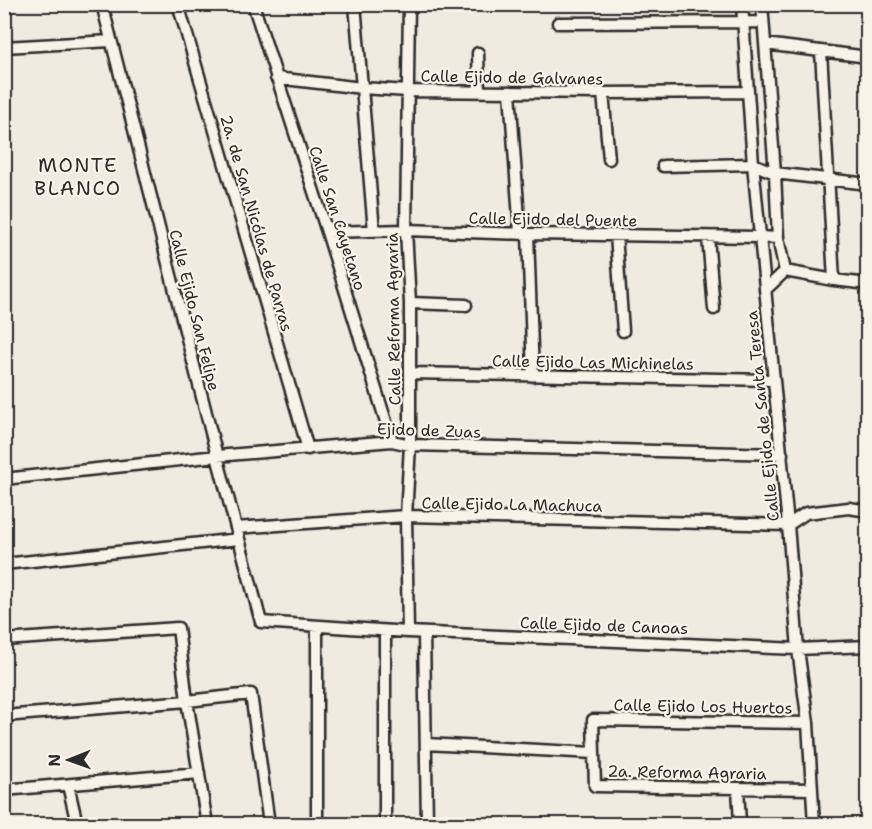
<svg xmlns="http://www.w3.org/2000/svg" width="872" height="829" font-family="'Shantell Sans',sans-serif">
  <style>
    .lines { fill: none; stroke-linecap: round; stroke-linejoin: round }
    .minor-casing { stroke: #2b2b2b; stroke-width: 15 }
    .minor { stroke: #f7f3e8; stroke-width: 10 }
    .labels { text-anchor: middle; stroke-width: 4.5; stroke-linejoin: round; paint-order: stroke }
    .street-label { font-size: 16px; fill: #2b2b2b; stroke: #f7f3e8 }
    .quarter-label { font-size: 20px; letter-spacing: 1.5px; fill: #2b2b2b; stroke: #f7f3e8 }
  </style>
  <rect width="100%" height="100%" fill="#efebe0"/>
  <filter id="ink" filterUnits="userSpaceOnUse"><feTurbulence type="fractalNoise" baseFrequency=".0167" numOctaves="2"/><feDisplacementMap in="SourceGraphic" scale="12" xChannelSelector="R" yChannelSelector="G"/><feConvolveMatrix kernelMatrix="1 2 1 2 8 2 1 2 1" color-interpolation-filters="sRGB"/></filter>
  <g filter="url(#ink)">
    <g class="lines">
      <g class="minor-casing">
        <path id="minor" d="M 102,4 L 217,456 L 261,622 L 408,632 L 798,649 L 868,646
          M 178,4 L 308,449
          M 253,4 L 327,232 L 392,441
          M 355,4 L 374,231
          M 742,4 L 753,164 L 788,525 L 798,649 L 808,723 L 814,824
          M 762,4 L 775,173 L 778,238 L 785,271
          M 558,23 L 763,22
          M 765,44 L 868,57
          M 4,47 L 111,41
          M 821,51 L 834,280
          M 478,53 L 479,91
          M 276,78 L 362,88 L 408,91 L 603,93 L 748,92
          M 510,92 L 520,233
          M 603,93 L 609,159
          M 663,166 L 753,164 L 775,173 L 868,184
          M 327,232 L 406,230 L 528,234 L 760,237 L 778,238
          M 528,234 L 533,376
          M 616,235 L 623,331
          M 708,237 L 714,309
          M 785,271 L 834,280 L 868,284
          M 765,290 L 785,271
          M 410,303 L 466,305
          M 410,373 L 774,380
          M 4,479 L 217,456 L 392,441 L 410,445 L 782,454
          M 236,528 L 406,516 L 788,525 L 806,513 L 849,508 L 868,511
          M 4,564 L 239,539
          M 385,631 L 385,824
          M 408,632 L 406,516 L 410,445 L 410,303 L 406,230 L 409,4
          M 424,633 L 427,824
          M 4,640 L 178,628 L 187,701 L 207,824
          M 4,716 L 187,701 L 251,694 L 269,824
          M 808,723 L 593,720 L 595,786 L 812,789
          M 426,744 L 594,753
          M 68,785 L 77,824
          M 738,788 L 740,824
          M 4,790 L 199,773
          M 317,824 L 317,626"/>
      </g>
      <use href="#minor" class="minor"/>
    </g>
  </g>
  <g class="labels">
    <g class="street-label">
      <text transform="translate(512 77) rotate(1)" y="6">Calle Ejido de Galvanes</text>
      <text transform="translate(338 218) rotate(72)" y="6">Calle San Cayetano</text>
      <text transform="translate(553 219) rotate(1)" y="6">Calle Ejido del Puente</text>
      <text transform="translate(257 223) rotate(74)" y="6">2a. de San Nicólas de Parras</text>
      <text transform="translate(195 310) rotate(76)" y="6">Calle Ejido San Felipe</text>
      <text transform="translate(393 319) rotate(-91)" y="6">Calle Reforma Agraria</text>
      <text transform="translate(593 362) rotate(1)" y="6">Calle Ejido Las Michinelas</text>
      <text transform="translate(762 416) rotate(-96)" y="6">Calle Ejido de Santa Teresa</text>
      <text transform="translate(429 430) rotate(2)" y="6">Ejido de Zuas</text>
      <text transform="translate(512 504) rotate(1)" y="6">Calle Ejido La Machuca</text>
      <text transform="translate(604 625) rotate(2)" y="6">Calle Ejido de Canoas</text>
      <text transform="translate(703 706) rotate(1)" y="6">Calle Ejido Los Huertos</text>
      <text transform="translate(687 772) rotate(1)" y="6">2a. Reforma Agraria</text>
    </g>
    <g class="quarter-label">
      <text x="78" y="172">MONTE<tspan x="78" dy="23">BLANCO</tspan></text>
    </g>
  </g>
  <rect width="872" height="829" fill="none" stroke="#f7f3e8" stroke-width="24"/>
  <rect x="12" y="12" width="848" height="805" fill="none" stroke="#2b2b2b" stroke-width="2" filter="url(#ink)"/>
  <g transform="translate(69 760) rotate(269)" stroke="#f7f3e8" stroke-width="4.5" paint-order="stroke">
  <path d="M0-4.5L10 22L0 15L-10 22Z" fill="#2b2b2b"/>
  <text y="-9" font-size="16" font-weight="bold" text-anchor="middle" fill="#2b2b2b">N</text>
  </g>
</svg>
